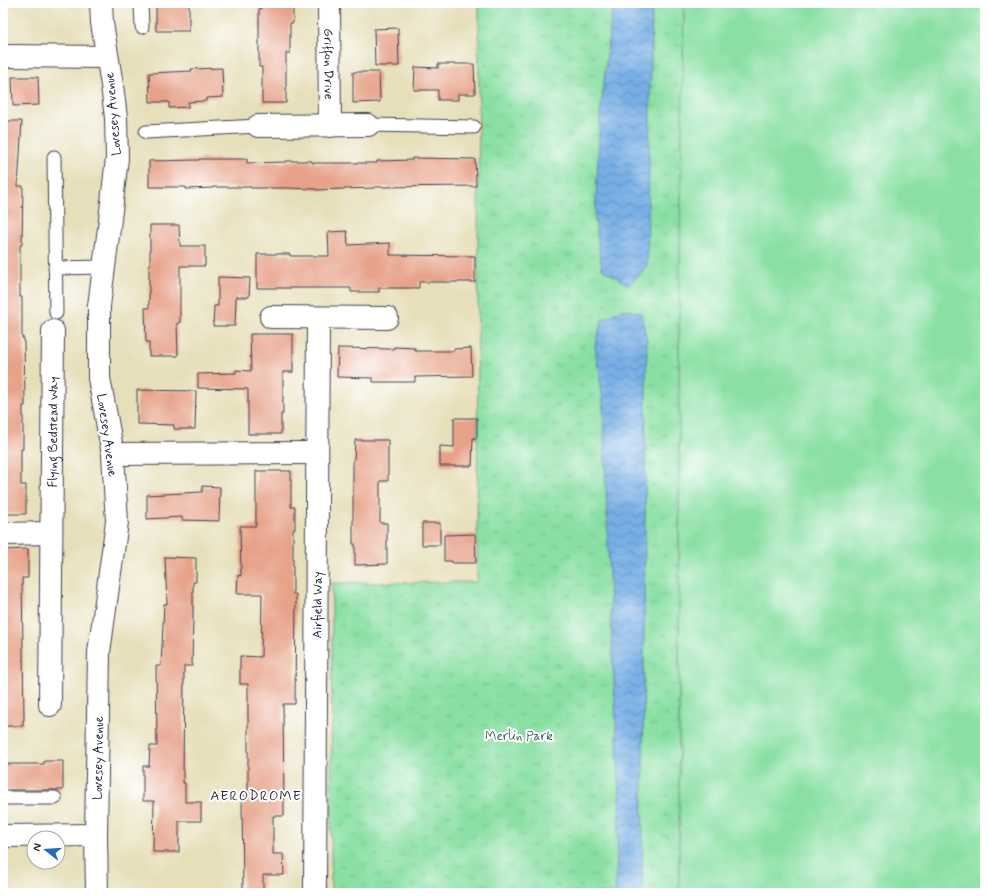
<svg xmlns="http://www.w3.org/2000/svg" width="988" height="896" font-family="Mynerve,sans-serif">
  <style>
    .grass { fill: #8ae0a4; stroke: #568170 }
    .park { fill: url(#park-tufts); stroke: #568170 }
    .water { fill: url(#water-waves); stroke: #4c6890 }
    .building { fill: #e7a289 }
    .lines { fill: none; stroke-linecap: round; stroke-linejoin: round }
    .lane-casing { stroke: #403e4e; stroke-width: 15 }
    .street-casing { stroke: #403e4e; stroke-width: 24 }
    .lane { stroke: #fff; stroke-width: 13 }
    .street { stroke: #fff; stroke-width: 22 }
    .labels { text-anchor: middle; stroke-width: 4; stroke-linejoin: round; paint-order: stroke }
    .street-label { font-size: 13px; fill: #22223b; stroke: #fff }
    .park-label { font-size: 13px; fill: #415b5a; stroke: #fff }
    .neighbourhood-label { font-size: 14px; letter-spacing: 1px; fill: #22223b; stroke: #fff }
  </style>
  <defs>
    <pattern id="park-tufts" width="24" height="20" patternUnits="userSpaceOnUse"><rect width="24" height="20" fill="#8ae0a4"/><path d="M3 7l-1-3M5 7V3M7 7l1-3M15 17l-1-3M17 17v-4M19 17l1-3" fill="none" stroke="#77c08e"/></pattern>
    <pattern id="water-waves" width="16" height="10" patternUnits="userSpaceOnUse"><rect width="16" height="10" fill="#76aee5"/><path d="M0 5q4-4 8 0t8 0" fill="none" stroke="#608dbb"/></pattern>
  </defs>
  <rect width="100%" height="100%" fill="#fff"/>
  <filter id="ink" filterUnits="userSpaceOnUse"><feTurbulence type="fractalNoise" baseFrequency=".025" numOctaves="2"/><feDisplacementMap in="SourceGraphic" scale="8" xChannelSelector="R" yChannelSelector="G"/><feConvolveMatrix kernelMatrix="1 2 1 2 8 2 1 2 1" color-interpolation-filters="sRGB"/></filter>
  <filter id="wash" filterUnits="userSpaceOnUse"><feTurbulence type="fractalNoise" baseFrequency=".012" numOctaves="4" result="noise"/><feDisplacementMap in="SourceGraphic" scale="16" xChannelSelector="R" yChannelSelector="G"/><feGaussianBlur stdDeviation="0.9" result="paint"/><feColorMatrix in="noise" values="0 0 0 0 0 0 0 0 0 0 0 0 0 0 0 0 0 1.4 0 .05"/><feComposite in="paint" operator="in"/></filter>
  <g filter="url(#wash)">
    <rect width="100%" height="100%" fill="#e7dfba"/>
    <path class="grass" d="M 684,3 L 985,3 L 985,893 L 679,893 L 679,308 Z"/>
    <path class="park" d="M 479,3 L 684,3 L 679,308 L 679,893 L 331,893 L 332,583 L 477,582 Z"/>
    <path class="water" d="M 613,3 L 652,3 L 647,266 L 629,285 L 602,269 L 595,220 L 600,115 Z
      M 624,309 L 641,313 L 647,341 L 646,394 L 642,893 L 615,893 L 620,800 L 610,603 L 603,399 L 595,346 L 602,320 Z"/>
    <g id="blocks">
      <path class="building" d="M 156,3 L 189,3 L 189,31 L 156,31 Z
        M 260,3 L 293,3 L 293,23 L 290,23 L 290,53 L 286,53 L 286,103 L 262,103 L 262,67 L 259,67 L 259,9 L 261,9 Z
        M 398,28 L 399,66 L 375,66 L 374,29 Z
        M 438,64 L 474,64 L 475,94 L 458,94 L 458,100 L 438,100 L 438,90 L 414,90 L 415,67 L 438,68 Z
        M 222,68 L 223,97 L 206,98 L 206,101 L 188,102 L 188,107 L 169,108 L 169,102 L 150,102 L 149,73 L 192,71 L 191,69 Z
        M 353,72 L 379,72 L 380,102 L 353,103 Z
        M 12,77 L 38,77 L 39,105 L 13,106 Z
        M 3,121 L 22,121 L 18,186 L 23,186 L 22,245 L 20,245 L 20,297 L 22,297 L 22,338 L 24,338 L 25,406 L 23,406 L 23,449 L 21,449 L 21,485 L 26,485 L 26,514 L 3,514 Z
        M 412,158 L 475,159 L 476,186 L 374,187 L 374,188 L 316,190 L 316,189 L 286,188 L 251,188 L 251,187 L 213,187 L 213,188 L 186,189 L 186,187 L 149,187 L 149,161 L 199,160 L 199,159 L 247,159 L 247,163 L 286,162 L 286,161 L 312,161 L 312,163 L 377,163 L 377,161 L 412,160 Z
        M 150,225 L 179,225 L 180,246 L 205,246 L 205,266 L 180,266 L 180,323 L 177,323 L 178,356 L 149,356 L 149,342 L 146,342 L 145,308 L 149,308 L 149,265 L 150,265 Z
        M 347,231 L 348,245 L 390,243 L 390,255 L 475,256 L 475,282 L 419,282 L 419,288 L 379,288 L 379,292 L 351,292 L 351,288 L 257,288 L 257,254 L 290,254 L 290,256 L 329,256 L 328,232 Z
        M 218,277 L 250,278 L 249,297 L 236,297 L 235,326 L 213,326 L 214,306 L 218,306 Z
        M 250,334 L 293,334 L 293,372 L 283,372 L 283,414 L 281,414 L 281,434 L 248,434 L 248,389 L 198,388 L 198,374 L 236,373 L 236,370 L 251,371 Z
        M 394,347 L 415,348 L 415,351 L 454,351 L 454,349 L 471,348 L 472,376 L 415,377 L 415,382 L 373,382 L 373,378 L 337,377 L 338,348 L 394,349 Z
        M 137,390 L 196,391 L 195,429 L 174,429 L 174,425 L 137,424 Z
        M 454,418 L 477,418 L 477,438 L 473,438 L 472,466 L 440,466 L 440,446 L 454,447 Z
        M 355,440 L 388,440 L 388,481 L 380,481 L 380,523 L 387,523 L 387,564 L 355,565 L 355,544 L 353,544 L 353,460 L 354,460 Z
        M 256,471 L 291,471 L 291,507 L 295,507 L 295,529 L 293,529 L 293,594 L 296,594 L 295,704 L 283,704 L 284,816 L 273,816 L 273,854 L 283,854 L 284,875 L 263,875 L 263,893 L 243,893 L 242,796 L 248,796 L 248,684 L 240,684 L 240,656 L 261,657 L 262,594 L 237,594 L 238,575 L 241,576 L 240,526 L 256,526 Z
        M 202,486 L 220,487 L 219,521 L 182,520 L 182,517 L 147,519 L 147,495 L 202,492 Z
        M 422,523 L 440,523 L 440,545 L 422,545 Z
        M 475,534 L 476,563 L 452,563 L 452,561 L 444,561 L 444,535 Z
        M 28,549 L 28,578 L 22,578 L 24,720 L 23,720 L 23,726 L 3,726 L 3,550 Z
        M 165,557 L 196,558 L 196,582 L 193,582 L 193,618 L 192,666 L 184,666 L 183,783 L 185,783 L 185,802 L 201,802 L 201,821 L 179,821 L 179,852 L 153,852 L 154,801 L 143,801 L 143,766 L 149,766 L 150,746 L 157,746 L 156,666 L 161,666 L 164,604 L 167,604 Z
        M 44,761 L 63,761 L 63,790 L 3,790 L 3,764 L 44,764 Z"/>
    </g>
  </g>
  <g filter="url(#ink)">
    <use href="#blocks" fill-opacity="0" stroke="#403e4e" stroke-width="1"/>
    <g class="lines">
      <g class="lane-casing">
        <path id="lane" d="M 141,3 L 142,27
          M 368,125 L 474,127
          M 146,132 L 258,126
          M 54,157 L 56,313
          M 55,268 L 104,267
          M 3,798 L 55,798"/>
      </g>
      <g class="street-casing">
        <g id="street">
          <path id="s1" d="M 329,3 L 330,126"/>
          <path d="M 3,56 L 107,57"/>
          <path d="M 258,126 L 368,125"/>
          <path d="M 271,317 L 387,318"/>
          <path d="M 113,454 L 317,453"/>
          <path d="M 3,534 L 51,533"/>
          <path id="s2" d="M 50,705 L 53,331"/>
          <path d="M 3,836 L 96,835"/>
          <path id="s3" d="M 97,893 L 96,835 L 99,652 L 117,522 L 113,454 L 99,378 L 99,306 L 109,228 L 117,158 L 116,118 L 112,85 L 102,23 L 101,3"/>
          <path id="s4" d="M 315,893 L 318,318"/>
        </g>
      </g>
      <use href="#lane" class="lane"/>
      <use href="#street" class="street"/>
    </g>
  </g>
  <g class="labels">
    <g class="street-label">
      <text dy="5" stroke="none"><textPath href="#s1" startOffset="61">Griffon Drive</textPath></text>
      <text transform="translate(112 114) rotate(-95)" y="5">Lovesey Avenue</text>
      <text dy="5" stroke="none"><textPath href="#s2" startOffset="273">Flying Bedstead Way</textPath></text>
      <text transform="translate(108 435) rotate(82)" y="5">Lovesey Avenue</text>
      <text dy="5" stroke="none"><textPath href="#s4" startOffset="288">Airfield Way</textPath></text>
      <text dy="5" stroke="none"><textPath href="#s3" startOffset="135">Lovesey Avenue</textPath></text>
    </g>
    <g class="park-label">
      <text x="519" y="740">Merlin Park</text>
    </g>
    <g class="neighbourhood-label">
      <text x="256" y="800">AERODROME</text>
    </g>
  </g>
  <rect width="988" height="896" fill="none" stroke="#fff" stroke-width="16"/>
  <g transform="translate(46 850) rotate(287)"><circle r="19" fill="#ffffff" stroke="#a7a7b1"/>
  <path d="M0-3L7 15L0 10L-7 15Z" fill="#1f6fb2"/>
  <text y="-6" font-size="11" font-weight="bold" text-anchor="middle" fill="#22223b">N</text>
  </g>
</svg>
